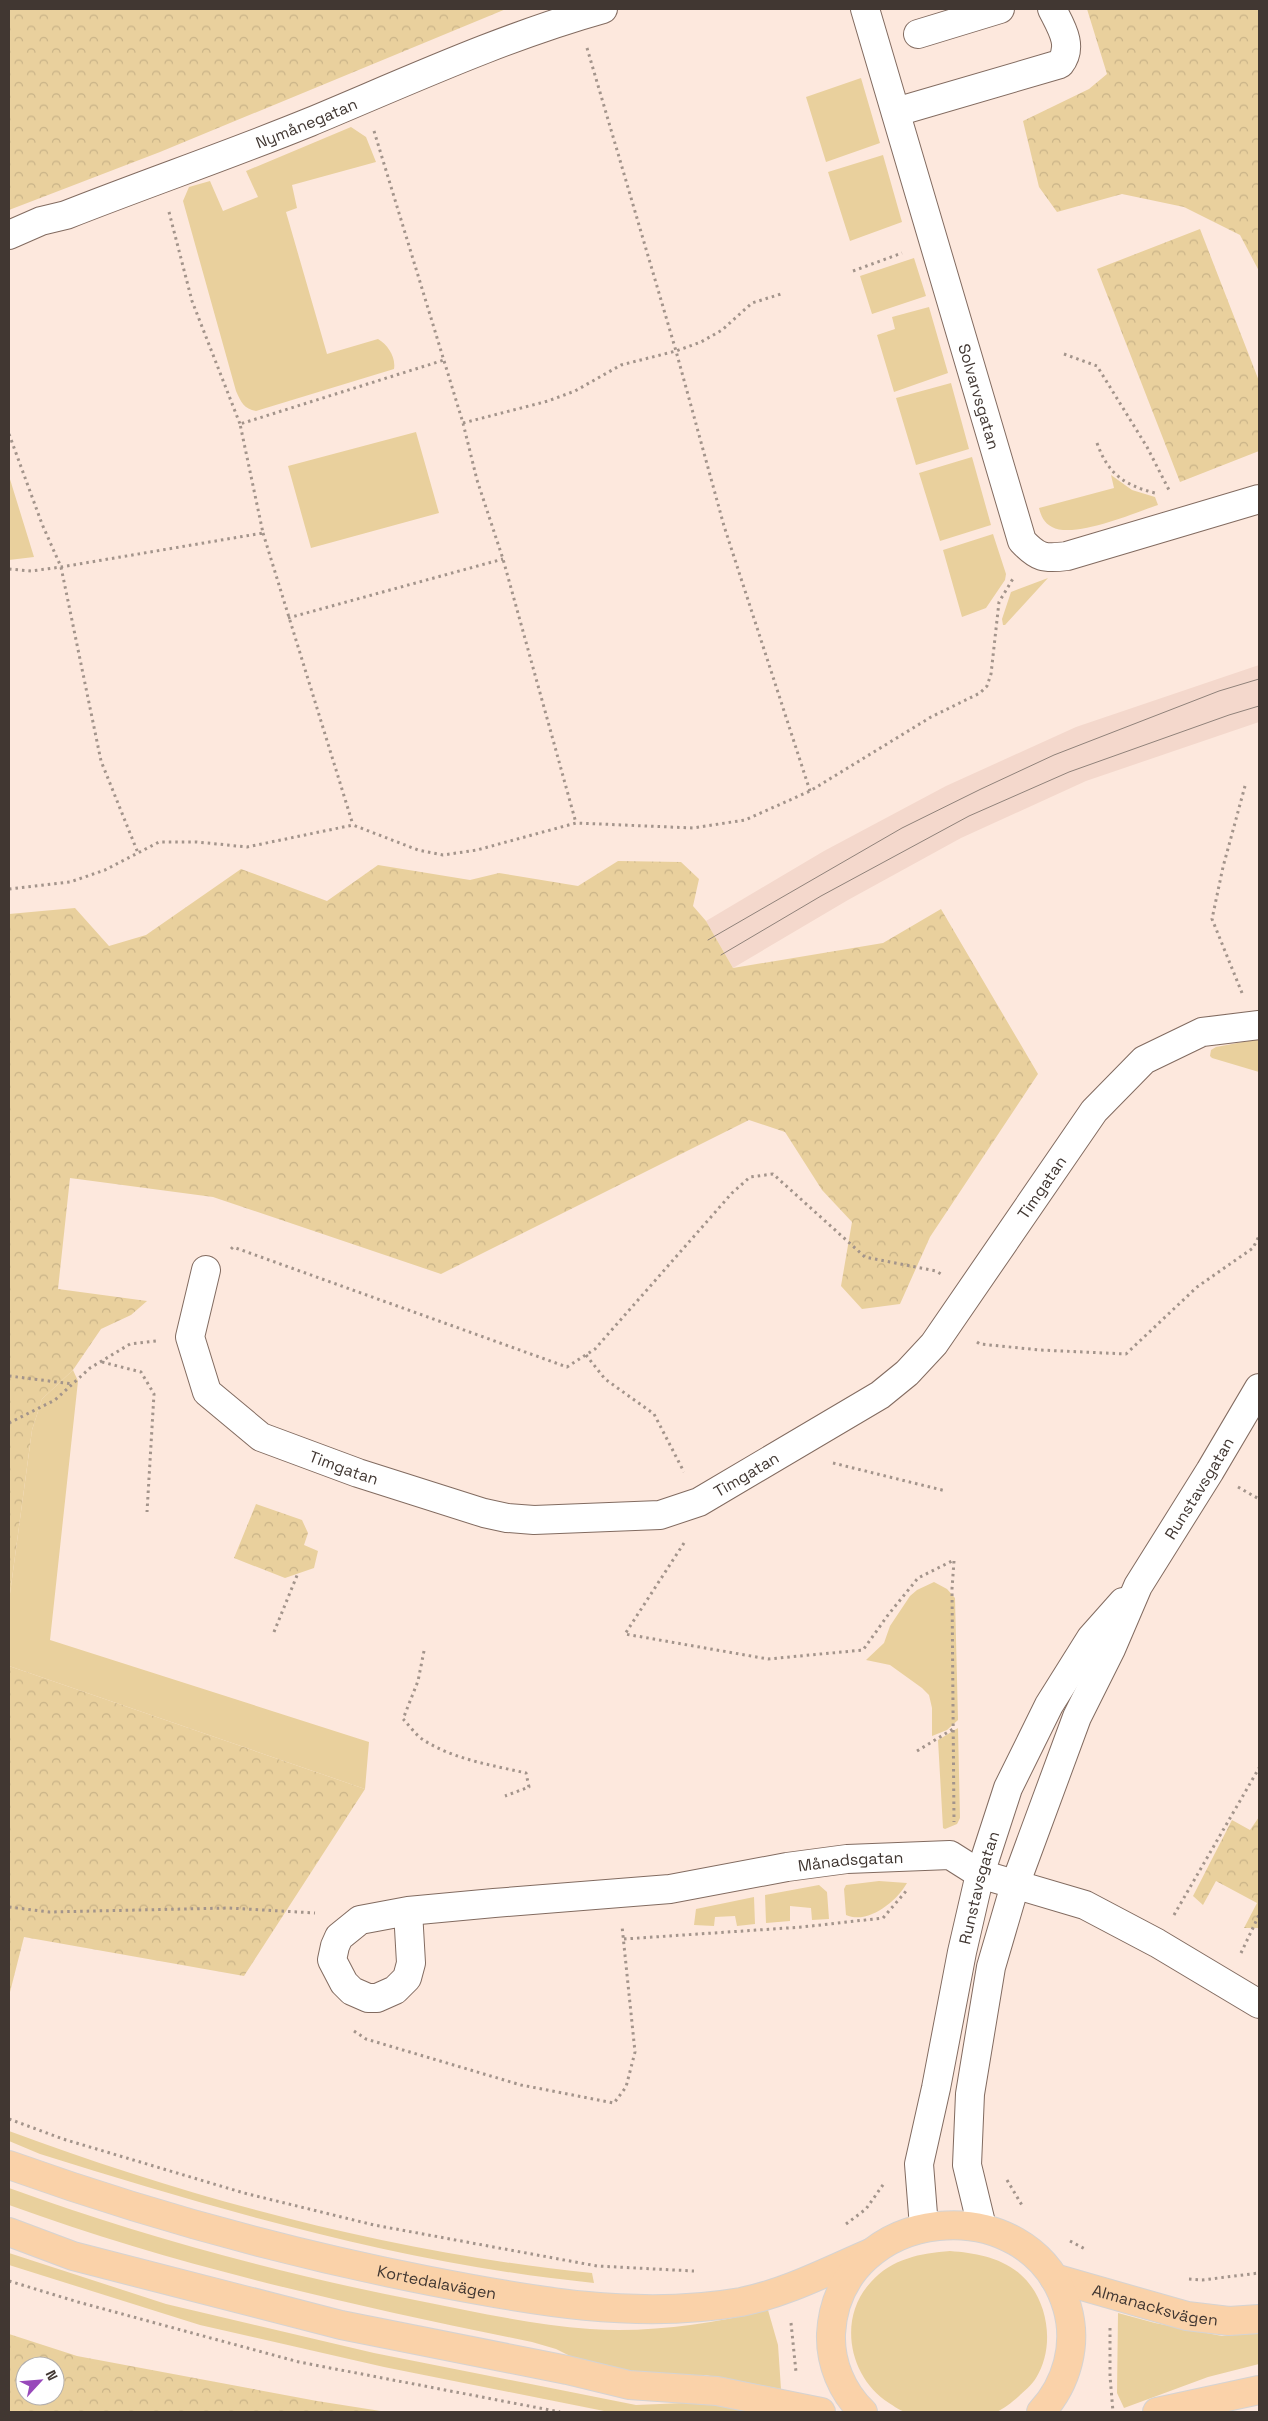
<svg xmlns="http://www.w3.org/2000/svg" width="1268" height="2421" font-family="'Space Grotesk',sans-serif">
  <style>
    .built { fill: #f4d8cc }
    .grass { fill: #e9d09d }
    .forest { fill: url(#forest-crowns); fill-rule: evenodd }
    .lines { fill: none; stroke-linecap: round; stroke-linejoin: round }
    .minor-casing { stroke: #826b60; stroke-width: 30 }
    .major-casing { stroke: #d5d3d2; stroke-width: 30 }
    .path { stroke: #a3948b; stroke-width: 3; stroke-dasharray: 2.5 4; stroke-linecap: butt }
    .minor { stroke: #fff; stroke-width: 28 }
    .major { stroke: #fad2a9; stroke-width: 28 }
    .tram { stroke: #90827a; stroke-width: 1 }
    .labels { text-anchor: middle; stroke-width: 5; stroke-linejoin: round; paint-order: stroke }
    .street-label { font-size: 16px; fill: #413732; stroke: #fff }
  </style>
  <defs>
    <pattern id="forest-crowns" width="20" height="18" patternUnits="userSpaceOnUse" patternTransform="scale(1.25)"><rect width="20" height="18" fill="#e9d09d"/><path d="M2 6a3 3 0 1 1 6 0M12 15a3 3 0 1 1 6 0" fill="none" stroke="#c9b388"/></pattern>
  </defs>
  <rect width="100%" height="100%" fill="#fde8dd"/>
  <path class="built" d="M 1259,665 L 1259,722 L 1086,781 L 961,838 L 848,900 L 733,968 L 706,921 L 824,851 L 946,786 L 1076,727 Z"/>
  <path class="grass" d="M 861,78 L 880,143 L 826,162 L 806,97 Z
    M 351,127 L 366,137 L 376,162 L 292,185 L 297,208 L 286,212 L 327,354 L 378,339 C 388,345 396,357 394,369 L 256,411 C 244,409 241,402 236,391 L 183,201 L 189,187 L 210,181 L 223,211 L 258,197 L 246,171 Z
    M 883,155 L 902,222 L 850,241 L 828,172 Z
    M 914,258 L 926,296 L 872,314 L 860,276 Z
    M 929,307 L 948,373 L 894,392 L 877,335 L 895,329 L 892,317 Z
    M 951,383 L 969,449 L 916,465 L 896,398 Z
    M 416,432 L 439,513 L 311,548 L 288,466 Z
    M 972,457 L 991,525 L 940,541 L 919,473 Z
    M 1111,475 L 1132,490 L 1155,497 L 1158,505 C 1134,513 1074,539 1052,527 C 1044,523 1041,516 1039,508 L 1114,488 Z
    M 9,476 L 34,557 L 9,560 Z
    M 993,534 L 1006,574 L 1005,580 L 986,608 L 962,617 L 943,550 Z
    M 1048,578 L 1005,625 L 1003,625 L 1002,619 L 1011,592 Z
    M 1259,1039 L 1259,1072 L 1212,1058 L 1210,1056 L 1211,1050 L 1216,1047 Z
    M 73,1370 L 78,1381 L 50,1640 L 369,1742 L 365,1789 L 9,1666 L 9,1601 L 32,1430 L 42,1399 Z
    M 934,1582 L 947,1589 L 955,1598 L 958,1720 L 947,1730 L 932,1736 L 932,1708 L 929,1695 L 922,1688 L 890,1665 L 866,1660 L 884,1643 L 890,1626 L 910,1596 L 917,1590 Z
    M 958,1728 L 960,1818 L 957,1824 L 945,1829 L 943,1828 L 938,1740 Z
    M 879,1881 L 907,1883 C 897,1901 868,1925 846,1915 L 844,1889 L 846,1885 Z
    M 819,1885 L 827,1892 L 829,1919 L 812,1920 L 811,1908 L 790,1906 L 790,1921 L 766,1923 L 765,1895 Z
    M 754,1897 L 755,1924 L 737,1926 L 735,1916 L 715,1917 L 714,1926 L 694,1925 L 696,1909 Z
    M 9,2131 C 195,2200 394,2253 592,2273 L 594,2283 C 404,2264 222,2211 40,2154 L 9,2141 Z
    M 9,2188 C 142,2236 280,2274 420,2301 C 476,2312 533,2325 590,2329 C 649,2333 711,2324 768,2310 L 778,2345 L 781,2389 L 705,2375 L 655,2378 L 590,2366 L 556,2349 L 532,2342 C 355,2306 179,2267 9,2205 Z
    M 950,2251 C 975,2253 1000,2257 1020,2274 C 1048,2298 1056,2346 1036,2378 C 1032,2385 1024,2391 1018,2397 C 1012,2402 1004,2409 996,2412 C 985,2416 960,2412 947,2412 C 935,2412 918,2415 906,2412 C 900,2411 894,2406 889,2403 C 849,2378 837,2318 871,2282 C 891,2259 921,2253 950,2251 Z
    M 9,2253 L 166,2304 L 374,2353 L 636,2405 L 707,2402 L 760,2412 L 609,2412 L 384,2367 L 200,2325 L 9,2265 Z
    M 1118,2313 L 1155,2323 L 1222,2336 L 1259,2333 L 1259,2364 L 1208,2377 L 1124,2408 L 1117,2393 Z"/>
  <path class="forest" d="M 9,9 L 506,9 L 160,152 L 9,210 Z
    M 1087,9 L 1259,9 L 1259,271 L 1240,235 L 1184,207 L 1122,194 L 1057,212 L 1039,187 L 1023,121 L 1089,89 L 1107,74 Z
    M 1200,229 L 1259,381 L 1259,451 L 1180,482 L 1097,269 Z
    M 618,861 L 681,862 L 699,879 L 693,906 L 706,921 L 733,968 L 883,943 L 941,909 L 1038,1074 L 930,1237 L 900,1304 L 862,1309 L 841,1286 L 852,1222 L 822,1190 L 785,1132 L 749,1120 L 441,1274 L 213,1197 L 70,1178 L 58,1289 L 147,1301 L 131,1315 L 101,1329 L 73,1370 L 42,1399 L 32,1430 L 9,1601 L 9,914 L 75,908 L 109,946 L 146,935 L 241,869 L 327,901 L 378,865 L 470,880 L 499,873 L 578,886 Z
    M 256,1504 L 302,1520 L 308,1533 L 304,1545 L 318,1551 L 314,1568 L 285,1578 L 234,1558 Z
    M 9,1666 L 365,1789 L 244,1976 L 24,1937 L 9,1996 Z
    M 1259,1817 L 1259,1928 L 1244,1928 L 1257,1903 L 1216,1881 L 1203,1905 L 1193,1896 L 1232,1820 L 1250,1830 Z
    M 9,2334 L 77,2356 L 317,2401 L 387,2412 L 9,2412 ZM 25,2366 L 55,2366 L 55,2396 L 25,2396 Z"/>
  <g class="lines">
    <g class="minor-casing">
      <g id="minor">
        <path id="s1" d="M 865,9 L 1022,541 C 1038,558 1044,559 1067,556 L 1259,499"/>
        <path d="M 918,34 L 1000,9"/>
        <path d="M 896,112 L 1060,64 C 1074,46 1061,27 1052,9"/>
        <path id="s2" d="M 9,235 L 41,221 L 66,215 C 147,183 229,155 310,122 C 406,82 503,37 603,9"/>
        <path id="s3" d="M 206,1270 L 190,1337 L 207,1392 L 261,1437 L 358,1473 L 484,1513 L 507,1518 L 534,1520 L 660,1515 L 699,1502 L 880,1395 L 907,1373 L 934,1344 L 1094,1111 L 1144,1060 L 1202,1032 L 1259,1025"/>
        <path id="s4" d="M 408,1911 L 411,1963 L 407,1978 L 395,1990 L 377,1998 L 368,1998 L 352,1991 L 344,1983 L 332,1960 L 335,1946 L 339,1937 L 360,1920 L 408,1911 L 494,1903 L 670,1889 L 787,1867 L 847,1859 L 950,1855 L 980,1874 L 1085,1905 L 1157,1943 L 1259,2004"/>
        <path id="s5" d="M 924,2227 L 919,2164 L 936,2088 L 962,1952 L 980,1874 L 1008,1788 L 1049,1705 L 1091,1638 L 1123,1602"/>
        <path id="s6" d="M 982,2227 L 967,2165 L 970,2094 L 991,1967 L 1015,1885 L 1077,1717 L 1111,1649 L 1138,1586 L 1210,1471 L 1259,1388"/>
      </g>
    </g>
    <g class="major-casing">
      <g id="major">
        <path id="s7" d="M 9,2165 C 146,2214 287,2253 430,2281 C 532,2301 637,2320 741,2302 C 786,2293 828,2271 870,2253"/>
        <path d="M 9,2232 L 73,2256 L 341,2325 L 567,2370 L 629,2385 L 717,2391 L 821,2412"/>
        <path id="s8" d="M 1054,2278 L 1187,2316 L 1229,2321 L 1259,2319"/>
        <path d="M 863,2412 C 842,2392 830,2363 831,2334 C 838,2204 1031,2185 1067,2307 C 1078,2344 1067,2384 1041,2412"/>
        <path d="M 1157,2412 L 1259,2390"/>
      </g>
    </g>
    <path class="path" d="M 587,48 L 676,351 L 724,526 L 810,791
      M 374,131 L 463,423 L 477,480 L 503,559 L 576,823
      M 169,212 L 192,301 L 240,424
      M 853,271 L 902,253
      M 1064,354 L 1097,366 L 1147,447 L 1169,490
      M 463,423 L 548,401 L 575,391 L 621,365 L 676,351 L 701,342 L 722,330 L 752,303 L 781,294
      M 9,434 L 42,524 L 61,567 L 101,761 L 138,853
      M 1097,443 C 1108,474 1124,485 1155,493
      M 263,533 L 353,825
      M 9,569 L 31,571 L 61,567 L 263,533 L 240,424 L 444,360
      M 288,618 L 503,559
      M 9,889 L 70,882 L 105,870 L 159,842 L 197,842 L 247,847 L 353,825 L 418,850 L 443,855 L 477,850 L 576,823 L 693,828 L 745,820 L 810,791 L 931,717 L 980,693 L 987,686 L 991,674 L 999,602 L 1014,577
      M 1242,993 L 1212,919 L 1223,867 L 1245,786
      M 231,1249 L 233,1247 L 567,1367 L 595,1349 L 732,1193 L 750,1177 L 773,1174 L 865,1257 L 936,1271 L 941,1274
      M 977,1342 L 980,1344 L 1040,1350 L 1126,1354 L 1197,1287 L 1253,1248 L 1259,1236
      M 586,1355 L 605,1379 L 654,1414 L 684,1472
      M 102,1362 L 141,1372 L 154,1394 L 147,1512
      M 9,1376 L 73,1384
      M 9,1423 L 55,1400 L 90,1368 L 130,1344 L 156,1341
      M 833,1463 L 946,1491
      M 1238,1487 L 1259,1499
      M 684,1543 L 625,1634 L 768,1659 L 863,1650 L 888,1615 L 918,1578 L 954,1560
      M 954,1561 L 952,1589 L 954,1822
      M 274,1632 L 298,1573
      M 424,1651 L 418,1681 L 403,1719 C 409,1725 415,1734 422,1739 C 452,1759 491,1765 526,1773 L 529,1787 L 505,1796
      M 917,1751 L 953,1729
      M 9,1907 L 49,1912 L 229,1908 L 315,1913
      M 1174,1915 L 1259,1768
      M 624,1939 L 802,1927 L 883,1918 L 907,1890
      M 1241,1953 L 1259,1915
      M 354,2031 L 366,2039 L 521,2085 L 614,2103 L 626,2087 L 635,2052 L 622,1926
      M 9,2119 L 63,2139 L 244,2193 L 374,2225 L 597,2266 L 694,2271
      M 1007,2180 L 1023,2207
      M 846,2224 L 866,2209 L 885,2182
      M 1070,2241 L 1087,2250
      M 1189,2279 L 1202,2280 L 1259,2273
      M 9,2281 L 78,2302 L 299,2362 L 560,2412
      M 791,2323 L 796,2372
      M 1110,2328 L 1110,2376 L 1113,2412"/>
    <use href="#minor" class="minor"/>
    <use href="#major" class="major"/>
    <path class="tram" d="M 708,940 L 902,828 L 981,789 L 1054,755 L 1219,691 L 1259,679
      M 721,955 L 821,896 L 969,816 L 1069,772 L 1229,715 L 1259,706"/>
  </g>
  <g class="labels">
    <g class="street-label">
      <text dy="6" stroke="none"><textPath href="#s2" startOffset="318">Nymånegatan</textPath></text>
      <text dy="6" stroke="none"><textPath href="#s1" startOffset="404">Solvarvsgatan</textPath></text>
      <text dy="6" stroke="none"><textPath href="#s3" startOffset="1125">Timgatan</textPath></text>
      <text dy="6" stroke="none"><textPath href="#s3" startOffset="285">Timgatan</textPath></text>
      <text dy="6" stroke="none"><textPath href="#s3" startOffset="705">Timgatan</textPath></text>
      <text dy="6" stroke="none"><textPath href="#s6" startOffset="788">Runstavsgatan</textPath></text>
      <text dy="6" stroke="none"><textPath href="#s4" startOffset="714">Månadsgatan</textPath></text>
      <text dy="6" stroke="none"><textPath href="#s5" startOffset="346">Runstavsgatan</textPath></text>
      <text dy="6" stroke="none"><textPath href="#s7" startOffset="444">Kortedalavägen</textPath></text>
      <text dy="6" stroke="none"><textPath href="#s8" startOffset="105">Almanacksvägen</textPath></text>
    </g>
  </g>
  <rect width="1268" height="2421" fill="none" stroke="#413732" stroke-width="20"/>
  <g transform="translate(40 2381) rotate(64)"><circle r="24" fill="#ffffff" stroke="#b3afad"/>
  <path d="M0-4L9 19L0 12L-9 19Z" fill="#9849ba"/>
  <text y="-8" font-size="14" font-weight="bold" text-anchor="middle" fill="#413732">N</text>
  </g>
</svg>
